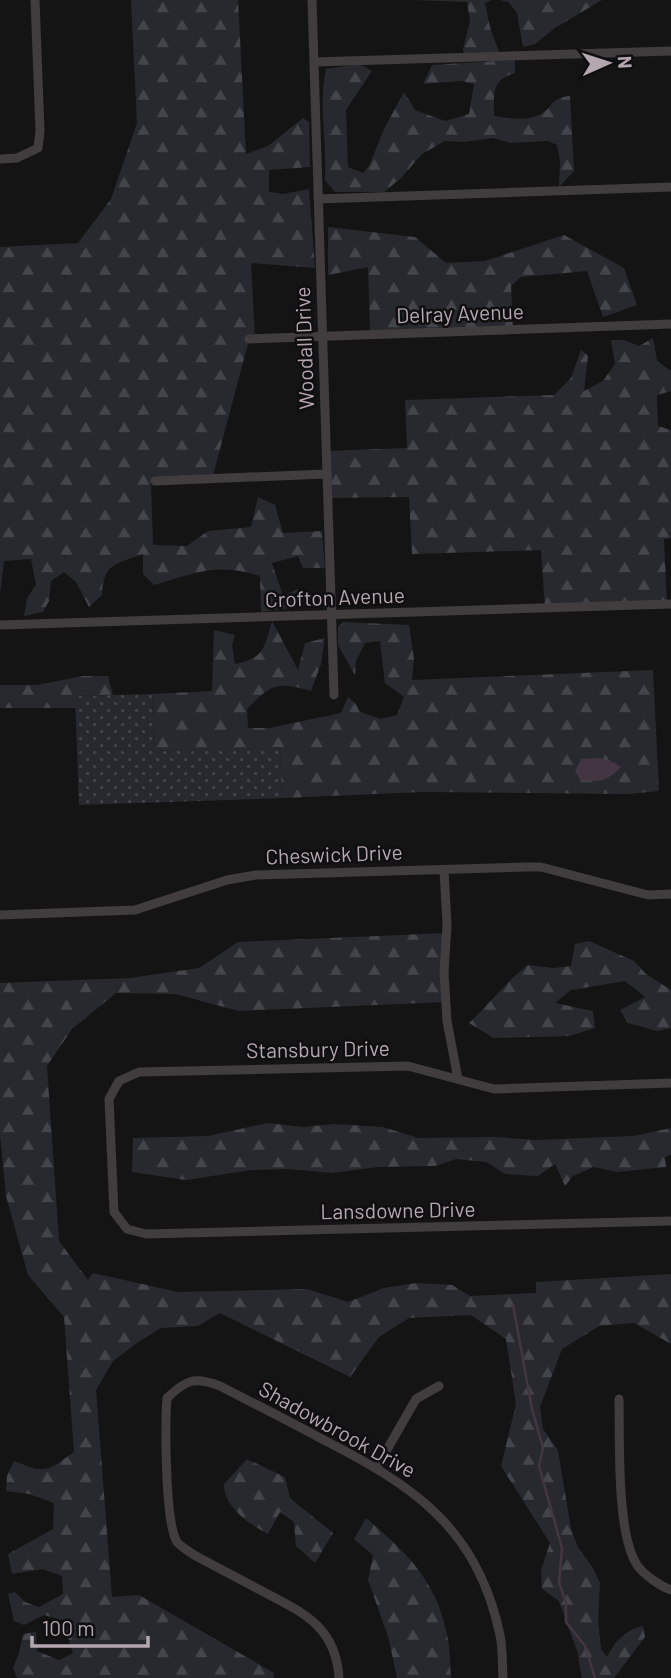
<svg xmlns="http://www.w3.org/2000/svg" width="671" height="1678" viewBox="0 0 671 1678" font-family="Barlow,sans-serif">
<defs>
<pattern id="green-dots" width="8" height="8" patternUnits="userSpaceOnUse" patternTransform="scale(1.75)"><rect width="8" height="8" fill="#27292f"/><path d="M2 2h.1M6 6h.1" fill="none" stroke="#44454b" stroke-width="1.8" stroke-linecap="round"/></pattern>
<pattern id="forest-firs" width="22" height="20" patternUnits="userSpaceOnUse" patternTransform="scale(1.75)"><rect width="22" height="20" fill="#27292f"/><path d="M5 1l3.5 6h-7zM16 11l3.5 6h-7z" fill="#44454b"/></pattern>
</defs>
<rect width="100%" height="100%" fill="#151414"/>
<!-- green -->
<path fill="url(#green-dots)" d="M152 694 154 751 280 746 282 798 79 805 75 696Z"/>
<!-- forest -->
<path fill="url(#forest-firs)" d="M131 0H238L246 154 268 146 303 118 309 122 310 167 269 170V192L283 194 309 189 315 268 251 263 255 339 249 340 212 479 151 482 153 545 187 546 208 531 251 527 258 497 275 505 283 533 322 531 325 568H303L298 556 272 563 283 596 298 589 290 608 261 612 260 576C216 562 196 573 154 585L143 574V554C116 564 103 563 102 595L89 607 76 582 64 572 51 581 49 601 43 612 24 616 27 598 36 585 31 559 4 561 0 594V247L78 243 111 199 137 123Z
M413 0H492L485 3 490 27 499 52 464 56 463 49 470 21 467 2Z
M500 0H602L555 28 535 44 523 47 517 13 509 2Z
M515 60V73C491 80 494 94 494 116 508 118 527 122 541 114 555 106 548 99 570 96L574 171 559 187 560 161 557 145 548 141 511 143 493 138 464 142 445 141 422 154 401 178 384 192H335L325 180C327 142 318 106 326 69L359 64 372 71 346 110 348 167 363 173 370 164 384 129 404 92 415 110 445 121 469 114 474 84 461 81 423 84 432 65Z
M328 227 415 237 446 263 485 261 564 235 624 268 637 305 603 317 587 271 521 277 511 286 513 329 370 334 368 267 328 275Z
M653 338 657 361 671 371V391L657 395 658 426 671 430V538L664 539 667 604 545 608 541 550 412 554 409 497 327 498 325 451 407 448 405 400 554 395 571 378 581 350 588 356 584 391 603 381 615 364 611 340H624L639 346Z
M272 621 298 670 305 643 325 638 321 664 311 691C276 682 273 683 247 709L248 728H269L341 713 348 697 355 703 360 712 381 719 397 715 404 697 385 683 380 641 365 643 356 661 355 675 338 645V627L343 622 409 625 414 659 412 680 653 670 659 791 628 794 423 792 282 798 280 747 154 751 152 694 212 691 214 630 235 635 232 645 235 664C265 658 264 648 272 621Z
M83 676H108L113 695 76 696V708H0V685H37Z
M447 933 446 1002 239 1011 175 994 116 993 72 1029 47 1066 59 1241 88 1280 93 1273 178 1292 307 1289 348 1302 384 1288 416 1283 452 1285 470 1296 536 1293V1282L671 1274V1344L634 1323 599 1326 562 1349 540 1407 543 1429 558 1450 571 1529 578 1547 593 1568 600 1583 598 1620 601 1649 607 1657C616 1640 624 1631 643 1626L645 1637 614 1678H582L577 1651 559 1601 542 1589 541 1570 550 1543 501 1466 516 1404 506 1339 471 1315 409 1318 379 1337 350 1377 220 1313 198 1326 161 1328 137 1343 113 1361 96 1390 112 1597 139 1595 274 1673V1678H17L13 1668 19 1653 23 1634 36 1632 37 1651 59 1660 73 1653 62 1620 44 1615 24 1625 14 1621 8 1594 15 1592 25 1602 39 1607 63 1594 62 1576 43 1569 12 1574 8 1554 53 1529 54 1503 29 1494 6 1491 7 1476 14 1461C46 1474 46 1472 74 1452L64 1317 28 1275 6 1196 0 1135V983L130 978 199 968 238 942Z
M589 941 634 961 646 974 671 990V1028L657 1031 628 1023 620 1010 645 997 625 981 571 990 555 1003 593 1011 595 1028 569 1036 494 1038 469 1023C489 1005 507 980 528 965L553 968 571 966 575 944Z
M268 1123 303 1127 334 1124 383 1127 418 1138 495 1137 536 1140 633 1136 671 1128V1155L665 1157 666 1167 617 1172 594 1167 573 1176 565 1186 555 1164 538 1176 505 1174 486 1162 456 1159 435 1166 378 1167 332 1173 289 1169 251 1170 186 1180 132 1172 133 1138 208 1136Z
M247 1459 285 1477 290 1498 333 1533 315 1563 296 1546 294 1522 280 1512 268 1534C249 1524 224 1507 224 1484Z
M366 1518C404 1550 435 1579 446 1630 450 1645 450 1662 451 1678H397L388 1636 368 1580 373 1555 354 1539Z"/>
<!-- water -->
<path fill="#433541" d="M600 758 615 763 621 767C608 781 599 783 580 780L575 771 581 759Z"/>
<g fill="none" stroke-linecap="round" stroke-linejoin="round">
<!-- stream -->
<path stroke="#433541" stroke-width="2.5" d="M513 1305 532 1409 543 1448 539 1466 562 1548 559 1583 566 1602V1622L585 1646 595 1678"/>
<!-- minor -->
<path stroke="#413d3f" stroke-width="9" d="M312 0 334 695
M314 62 671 51
M0 159 17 158 38 148 40 131 35 0
M318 199 671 187
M249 339 671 324
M155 481 326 474
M0 625 671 604
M444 870 447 925 444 972 447 1021 458 1079
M0 915 135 910 227 880 256 875 526 867H541L648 895 671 894
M671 1083 494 1089 408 1066 139 1072 119 1081 109 1099 114 1212 127 1229 146 1234 671 1221
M619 1399C620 1440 616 1532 637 1565 644 1575 660 1586 671 1590
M377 1467 416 1399 439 1386
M339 1678C336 1626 302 1612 262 1591 239 1579 217 1567 194 1555 189 1551 181 1547 177 1542 165 1523 165 1424 167 1398 186 1380 194 1376 220 1386 253 1403 287 1420 320 1438 412 1485 477 1526 500 1635 503 1649 502 1664 503 1678"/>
</g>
<g text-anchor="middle" stroke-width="5" stroke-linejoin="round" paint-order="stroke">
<!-- street labels -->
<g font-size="21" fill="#b4a7b0" stroke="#100f0f">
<text transform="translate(460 314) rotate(-2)" y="7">Delray Avenue</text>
<text transform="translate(305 348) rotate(-92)" y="7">Woodall Drive</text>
<text transform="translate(335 598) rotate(-2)" y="7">Crofton Avenue</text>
<text transform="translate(334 855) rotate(-2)" y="7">Cheswick Drive</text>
<text transform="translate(318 1050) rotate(-1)" y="7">Stansbury Drive</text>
<text transform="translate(398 1211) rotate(-1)" y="7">Lansdowne Drive</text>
<text transform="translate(337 1430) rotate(29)" y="7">Shadowbrook Drive</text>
</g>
</g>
<!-- north arrow -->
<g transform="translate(608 63) rotate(87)" stroke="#100f0f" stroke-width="5" paint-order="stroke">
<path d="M0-5L12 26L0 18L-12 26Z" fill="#b4a7b0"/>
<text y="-10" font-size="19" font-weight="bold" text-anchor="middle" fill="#b4a7b0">N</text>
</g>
<!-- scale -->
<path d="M32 1636v10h116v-10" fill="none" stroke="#b4a7b0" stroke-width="3.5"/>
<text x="42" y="1636" font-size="21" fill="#b4a7b0" stroke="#100f0f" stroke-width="5" paint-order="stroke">100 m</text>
</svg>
